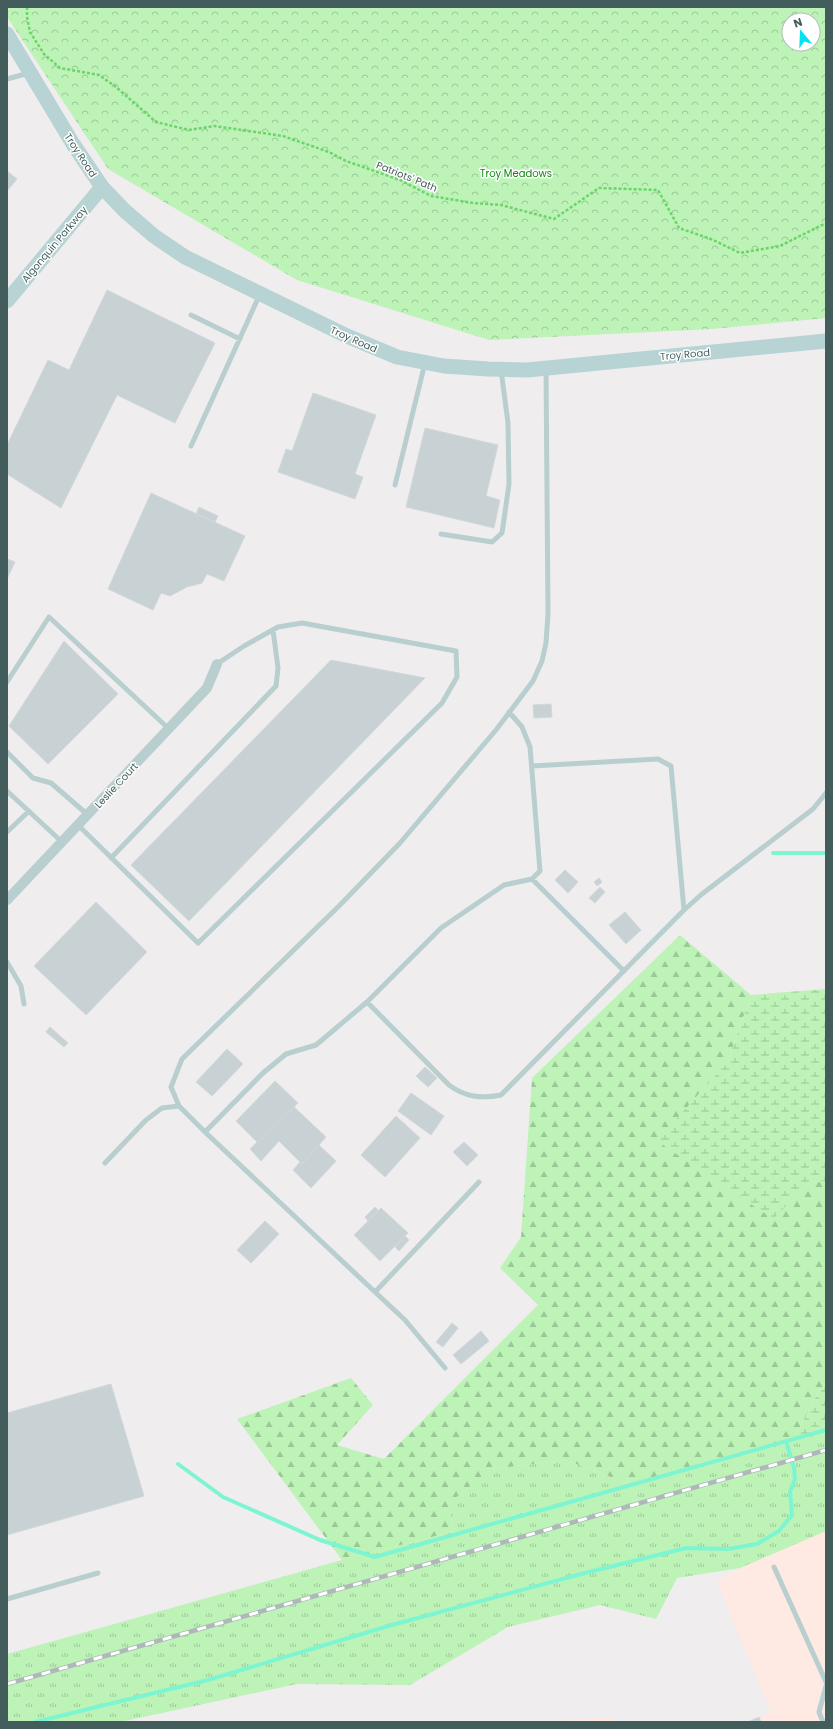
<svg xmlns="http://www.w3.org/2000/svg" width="833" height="1729" viewBox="0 0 833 1729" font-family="Poppins,sans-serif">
<defs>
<pattern id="grass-tufts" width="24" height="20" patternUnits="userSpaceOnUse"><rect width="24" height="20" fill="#bdf3b6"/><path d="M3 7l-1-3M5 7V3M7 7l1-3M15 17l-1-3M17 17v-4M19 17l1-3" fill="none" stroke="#9bc897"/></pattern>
<pattern id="forest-firs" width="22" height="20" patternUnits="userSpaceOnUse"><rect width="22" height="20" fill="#bdf3b6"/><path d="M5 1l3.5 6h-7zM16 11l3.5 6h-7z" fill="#9bc897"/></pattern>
<pattern id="wetland-marsh" width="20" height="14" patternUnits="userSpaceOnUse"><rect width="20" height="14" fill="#bdf3b6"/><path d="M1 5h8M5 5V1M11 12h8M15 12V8" fill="none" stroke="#9bc897"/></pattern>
<pattern id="park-crowns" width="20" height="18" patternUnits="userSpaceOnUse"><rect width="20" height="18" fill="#bdf3b6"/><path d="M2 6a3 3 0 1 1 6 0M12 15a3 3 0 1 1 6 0" fill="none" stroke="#9bc897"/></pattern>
</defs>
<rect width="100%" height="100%" fill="#f0edef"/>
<!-- commercial -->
<path fill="#fee9e3" d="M826 1531V1722H748L771 1712 717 1581 740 1568Z
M613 1717 615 1722H543Z"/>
<!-- grass -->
<path fill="url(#grass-tufts)" d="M826 1432V1531L740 1568 677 1578 656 1619 600 1605 508 1627 410 1685 297 1684 120 1722H7V1654L342 1560 455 1531 448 1504 492 1469 566 1460 629 1484Z"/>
<!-- forest -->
<path fill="url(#forest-firs)" d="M680 935 751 995 728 1061 658 1141 773 1218 810 1182 826 1181V1388L820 1389 793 1440 629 1484 566 1460 492 1469 448 1504 455 1531 342 1560 237 1419 351 1378 373 1405 337 1445 384 1459 538 1305 500 1268 521 1237 532 1078Z"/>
<!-- wetland -->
<path fill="url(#wetland-marsh)" d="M826 989V1181L810 1182 773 1219 657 1141 728 1061 751 995Z
M826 1388V1432L793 1440 820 1389Z"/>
<!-- park -->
<path fill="url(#park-crowns)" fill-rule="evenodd" d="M7 7H826V318L712 329 489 340 297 280 108 169 7 17ZM789 20H813V44H789Z"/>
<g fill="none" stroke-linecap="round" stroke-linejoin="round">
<!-- stream -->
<path stroke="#7ef5d2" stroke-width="4" d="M773 853H826
M178 1464 223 1497 320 1540 375 1557 826 1430
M35 1722 208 1680 392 1625 585 1573 686 1548 728 1549 757 1544 779 1531 792 1515 790 1492 795 1479 794 1468 786 1441"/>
</g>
<!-- building -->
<path fill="#c8d1d3" stroke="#d0d8da" d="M7 171 17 179 7 191Z
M107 290 215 343 175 423 117 395 61 508 7 474V445L48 360 69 370Z
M313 393 376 415 355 474 363 477 355 499 278 472 286 449 292 451Z
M425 428 498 445 486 496 500 500 494 528 406 507Z
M151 493 245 536 224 581 207 574 202 583 187 587 170 596 161 593 153 610 108 589Z
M199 507 218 516 215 522 196 514Z
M7 559 15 562 7 579Z
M64 641 118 694 48 764 9 726Z
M331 660 425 678 189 921 131 865Z
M551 704 552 717 534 718 533 705Z
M565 870 578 882 568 893 555 880Z
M599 878 602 882 597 886 594 882Z
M600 887 605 892 595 903 589 898Z
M96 902 147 952 86 1015 34 966Z
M625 912 641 930 626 944 609 925Z
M50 1027 68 1043 64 1047 46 1032Z
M227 1049 243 1064 212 1096 196 1082Z
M425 1067 437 1078 428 1087 416 1076Z
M275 1081 298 1103 258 1143 236 1121Z
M411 1093 444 1116 431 1135 398 1111Z
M294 1107 326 1137 302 1164 279 1141 261 1161 250 1149 257 1142 258 1143Z
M396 1116 420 1138 385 1177 361 1155Z
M464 1142 478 1155 467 1166 453 1152Z
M319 1145 336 1161 311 1188 293 1170 300 1162 302 1164Z
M375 1207 378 1210 368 1221 365 1217Z
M381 1208 408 1233 380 1261 354 1235Z
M265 1221 279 1234 251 1263 237 1250Z
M405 1236 409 1240 399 1251 395 1247Z
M452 1323 458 1328 443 1347 436 1342Z
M481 1331 489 1341 461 1364 453 1355Z
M111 1384 144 1496 7 1535V1413Z
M759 1717 761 1722H748Z"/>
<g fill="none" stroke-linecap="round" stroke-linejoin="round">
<!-- path -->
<path stroke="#6ad56b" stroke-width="2.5" stroke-dasharray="3 2" stroke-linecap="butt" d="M27 7V17L30 32 44 54 60 68 99 75 116 87 156 122 189 130 214 126 283 136 329 152 346 161 400 180 431 196 473 203 501 205 554 219 599 188 658 190 679 228 711 239 740 253 780 246 822 225H826"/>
<!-- lane -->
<path stroke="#b9cece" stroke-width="5" d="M7 79 29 73
M191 315 240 339
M191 446 260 294
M395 485 425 363
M441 534 492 542 502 533 509 484 508 423 501 370
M7 682 49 617 169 729
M509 712 522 727 530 747 540 871 532 879 504 885 441 928 367 1002 316 1045 286 1054 263 1073 205 1132 179 1106 171 1087 182 1059 339 906 400 843 496 730 533 681 542 661 546 643 548 614 546 369
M7 752 33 778 51 783 88 815
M532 766 658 759 671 766 684 910
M7 791 62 842
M78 825 198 943 442 703 457 677 456 651 302 623 278 627 244 646 217 664
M7 832 29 811
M111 858 276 686 278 668 273 630
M532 879 624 971
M7 962 21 986 24 1004
M367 1002 449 1085C465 1097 481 1099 501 1095L684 910 702 894 813 809 826 793
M205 1132 375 1292 479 1182
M105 1163 146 1120 162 1108 179 1106
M375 1292 405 1320 445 1368
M774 1567 826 1682
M7 1599 98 1573
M823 1722 819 1712 826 1686"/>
<!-- street -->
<path stroke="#b9cece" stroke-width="10" d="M7 900 207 688 217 664"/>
<!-- secondary -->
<path stroke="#b8d3d4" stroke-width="15" d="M7 34 73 144 102 187 125 211 154 236 185 257 347 336 397 357 444 366 488 369 527 370 826 341
M7 301 102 187"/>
<defs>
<path id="rail" d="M7 1684 826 1450"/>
</defs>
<!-- rail casing -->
<use href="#rail" stroke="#aeb7b9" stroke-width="4.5"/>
<!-- rail -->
<use href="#rail" stroke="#fff" stroke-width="3" stroke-dasharray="9" stroke-linecap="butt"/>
</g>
<g text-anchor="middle" stroke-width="3" stroke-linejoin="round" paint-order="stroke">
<!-- street labels -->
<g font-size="10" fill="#435d5c" stroke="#fff">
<text transform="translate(81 155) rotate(57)" y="4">Troy Road</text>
<text transform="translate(407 176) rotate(22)" y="4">Patriots' Path</text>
<text transform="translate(54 244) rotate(-50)" y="4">Algonquin Parkway</text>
<text transform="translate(354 339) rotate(24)" y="4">Troy Road</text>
<text transform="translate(685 354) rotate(-5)" y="4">Troy Road</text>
<text transform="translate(116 785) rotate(-47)" y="4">Leslie Court</text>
</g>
<!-- park labels -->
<g font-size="10" fill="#0d850d" stroke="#fff">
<text x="516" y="177">Troy Meadows</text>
</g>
</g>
<!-- border -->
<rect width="833" height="1729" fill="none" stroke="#435d5c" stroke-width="16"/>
<!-- north arrow -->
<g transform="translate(801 32) rotate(341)"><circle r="19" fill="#ffffff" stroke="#b4bebe"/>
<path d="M0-3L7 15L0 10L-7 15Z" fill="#06e2f1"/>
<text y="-6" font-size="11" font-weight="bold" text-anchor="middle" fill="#435d5c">N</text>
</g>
</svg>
